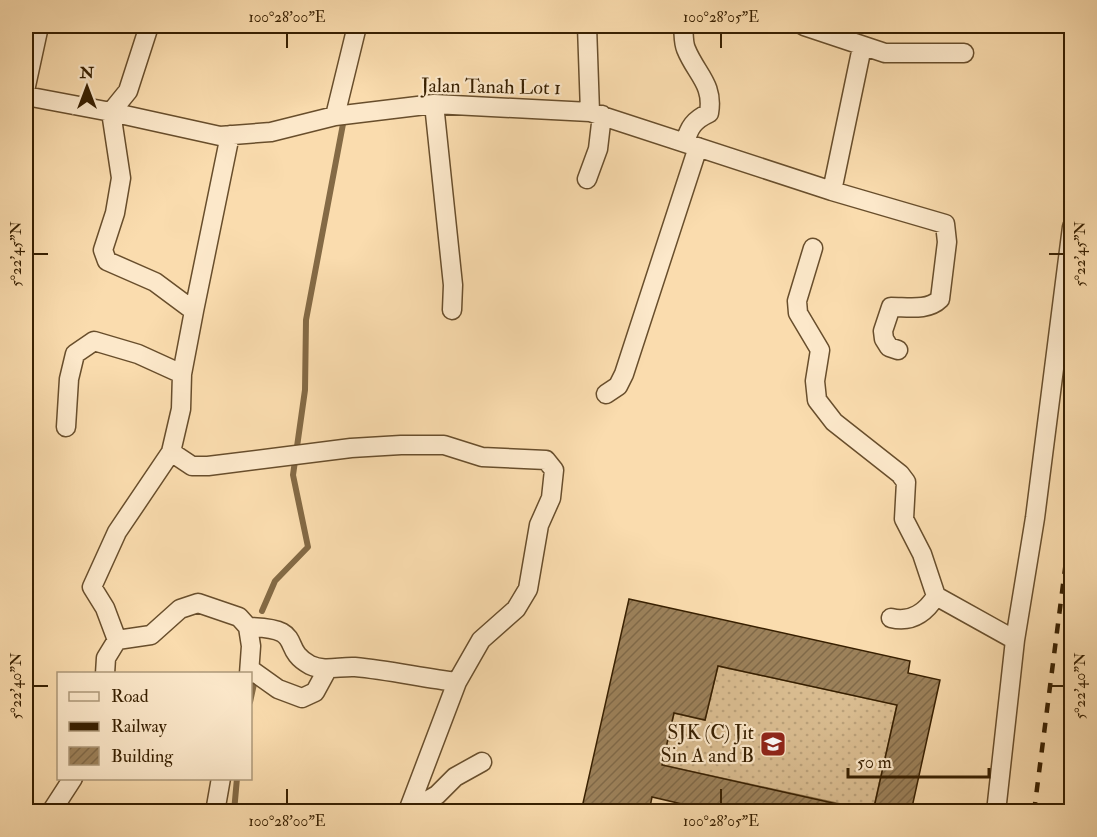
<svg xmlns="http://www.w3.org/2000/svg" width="1097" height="837" viewBox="0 0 1097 837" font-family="'IM FELL Double Pica',serif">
<defs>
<pattern id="grass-dots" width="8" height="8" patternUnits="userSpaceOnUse" patternTransform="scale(1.5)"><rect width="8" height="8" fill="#d9bc90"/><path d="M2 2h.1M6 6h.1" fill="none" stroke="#bba17a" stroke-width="1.8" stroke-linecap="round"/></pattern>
<pattern id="building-hatch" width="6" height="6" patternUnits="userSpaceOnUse" patternTransform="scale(1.5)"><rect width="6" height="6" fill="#9c815a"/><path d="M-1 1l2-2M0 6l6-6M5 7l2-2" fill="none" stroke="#806948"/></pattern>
</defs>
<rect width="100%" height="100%" fill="#fadcae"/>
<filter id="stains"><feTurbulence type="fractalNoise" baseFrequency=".00333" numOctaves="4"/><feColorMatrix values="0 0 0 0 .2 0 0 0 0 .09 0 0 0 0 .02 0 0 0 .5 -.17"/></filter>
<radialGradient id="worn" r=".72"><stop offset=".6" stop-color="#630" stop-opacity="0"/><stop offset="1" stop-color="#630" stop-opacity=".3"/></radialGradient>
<!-- grass -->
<path fill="url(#grass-dots)" stroke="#886e48" stroke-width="1.5" d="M718 666 897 705 873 811 662 765 674 713 705 720Z"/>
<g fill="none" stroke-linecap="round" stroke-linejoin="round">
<!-- stream -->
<path stroke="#846a45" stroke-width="6" d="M262 611 275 581 308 547 293 475 305 390 306 320 343 124
M250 702 254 684
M234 812 237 778"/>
</g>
<!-- building -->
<path fill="url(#building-hatch)" stroke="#371f00" stroke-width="1.5" d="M629 599 910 661 908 673 940 680 911 812H873L897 705 718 666 705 720 674 713 662 765 873 812H716L652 797 649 812H581Z"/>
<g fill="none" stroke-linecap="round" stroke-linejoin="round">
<defs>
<path id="street" d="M587 26 590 112
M683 26C684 33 683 42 686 49 696 74 714 84 709 113 694 120 689 127 685 143
M804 26 885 53H964
M26 86 39 26
M26 96 111 112 220 136 271 132 335 116 434 104 590 112 832 191 945 224 947 242 940 299C928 311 908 307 891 307L883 331 884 339 889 347 898 350
M434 104 453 285 452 310
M335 116 357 26
M587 179 598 149 602 115
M832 191 862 47
M813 248 797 301 798 313 820 350 815 381 817 400 834 422 900 474 906 482 904 519 922 554 936 596 1015 640
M194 311 230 135
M606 394 618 386 624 374 698 147
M66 427 69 379 75 354 94 341 138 354 182 374
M891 618C912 623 926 612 936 596
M248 627 251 646 249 674
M117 640 105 608 92 587 117 532 171 452 181 409 182 374 194 311 155 282 107 261 103 250 115 213 121 178 111 112 128 91 149 26
M250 669 278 689 302 698 315 692 327 670
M105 674 106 658 117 640 151 635 180 609 198 603 239 617 248 627C308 628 278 648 310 665 325 672 340 666 355 667 389 670 423 678 457 682L481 640 516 609 528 589 539 525 551 498 554 470 546 460 482 457 444 445H401L351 448 208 466H192L171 452
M408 811 457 682
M51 812 73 778
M215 812 221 778
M407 812 437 795 455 777 482 762
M996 812 1015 640 1035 518 1072 227"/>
</defs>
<!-- street casing -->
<use href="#street" stroke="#684e2c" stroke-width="21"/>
<!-- street -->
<use href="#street" stroke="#fce8ca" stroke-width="18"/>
<!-- rail -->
<path stroke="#371f00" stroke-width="4.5" stroke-dasharray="10 10" stroke-linecap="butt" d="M1034 812 1072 514"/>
</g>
<!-- ticks -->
<path fill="none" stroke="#371f00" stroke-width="2" d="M287 33V48M721 33V48M33 254H48M1049 254H1064M33 686H48M1049 686H1064M287 789V804M721 789V804"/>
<!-- icons -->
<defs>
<symbol id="school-square" viewBox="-11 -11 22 22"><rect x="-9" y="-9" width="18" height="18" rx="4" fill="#8f2418" stroke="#fce8ca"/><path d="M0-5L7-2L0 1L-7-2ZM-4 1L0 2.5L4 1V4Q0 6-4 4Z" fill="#fff"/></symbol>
</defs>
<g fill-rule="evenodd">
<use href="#school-square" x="758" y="729" width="30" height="30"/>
</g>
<g text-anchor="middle" stroke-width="4.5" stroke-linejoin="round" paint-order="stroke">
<!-- street labels -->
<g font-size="20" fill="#371f00" stroke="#fce8ca">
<text transform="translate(491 86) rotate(1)" y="7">Jalan Tanah Lot 1</text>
</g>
<!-- poi labels -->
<g font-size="20" fill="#371f00" stroke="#fce8ca" text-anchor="end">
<text x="754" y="739">SJK (C) Jit<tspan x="754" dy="23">Sin A and B</tspan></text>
</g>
</g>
<!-- margin -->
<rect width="1097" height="837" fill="none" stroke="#fadcae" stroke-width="66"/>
<!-- legend -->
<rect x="57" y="672" width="195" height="108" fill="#fce8ca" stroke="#ad9879" stroke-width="1.5"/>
<rect x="69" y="692" width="30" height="9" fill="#fce8ca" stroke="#ad9879" stroke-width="1.5"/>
<text x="111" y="702" font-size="18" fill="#371f00">Road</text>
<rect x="69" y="722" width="30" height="9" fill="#371f00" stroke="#ad9879" stroke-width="1.5"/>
<text x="111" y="732" font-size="18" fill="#371f00">Railway</text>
<rect x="69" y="747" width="30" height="18" fill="url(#building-hatch)" stroke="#ad9879" stroke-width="1.5"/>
<text x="111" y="762" font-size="18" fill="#371f00">Building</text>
<!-- north arrow -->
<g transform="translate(87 87)" stroke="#fce8ca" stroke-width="4.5" paint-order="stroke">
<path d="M0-4.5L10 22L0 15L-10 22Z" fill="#371f00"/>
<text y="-9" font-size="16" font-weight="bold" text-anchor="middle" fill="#371f00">N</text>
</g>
<!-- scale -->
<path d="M848 768v9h141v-9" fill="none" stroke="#371f00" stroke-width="3"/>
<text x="857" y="768" font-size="18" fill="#371f00" stroke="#fce8ca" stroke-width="4.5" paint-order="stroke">50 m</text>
<rect x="33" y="33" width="1031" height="771" fill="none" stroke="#371f00" stroke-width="2"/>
<g font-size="15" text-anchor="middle" fill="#371f00">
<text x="287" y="22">100°28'00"E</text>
<text x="721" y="22">100°28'05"E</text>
<text transform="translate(16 254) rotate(-90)" y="5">5°22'45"N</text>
<text transform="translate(1080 254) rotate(-90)" y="5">5°22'45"N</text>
<text transform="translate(16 686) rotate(-90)" y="5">5°22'40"N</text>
<text transform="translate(1080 686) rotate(-90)" y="5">5°22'40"N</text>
<text x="287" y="826">100°28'00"E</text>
<text x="721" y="826">100°28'05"E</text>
</g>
<rect width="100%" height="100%" filter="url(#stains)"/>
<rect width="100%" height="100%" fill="url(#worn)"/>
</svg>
